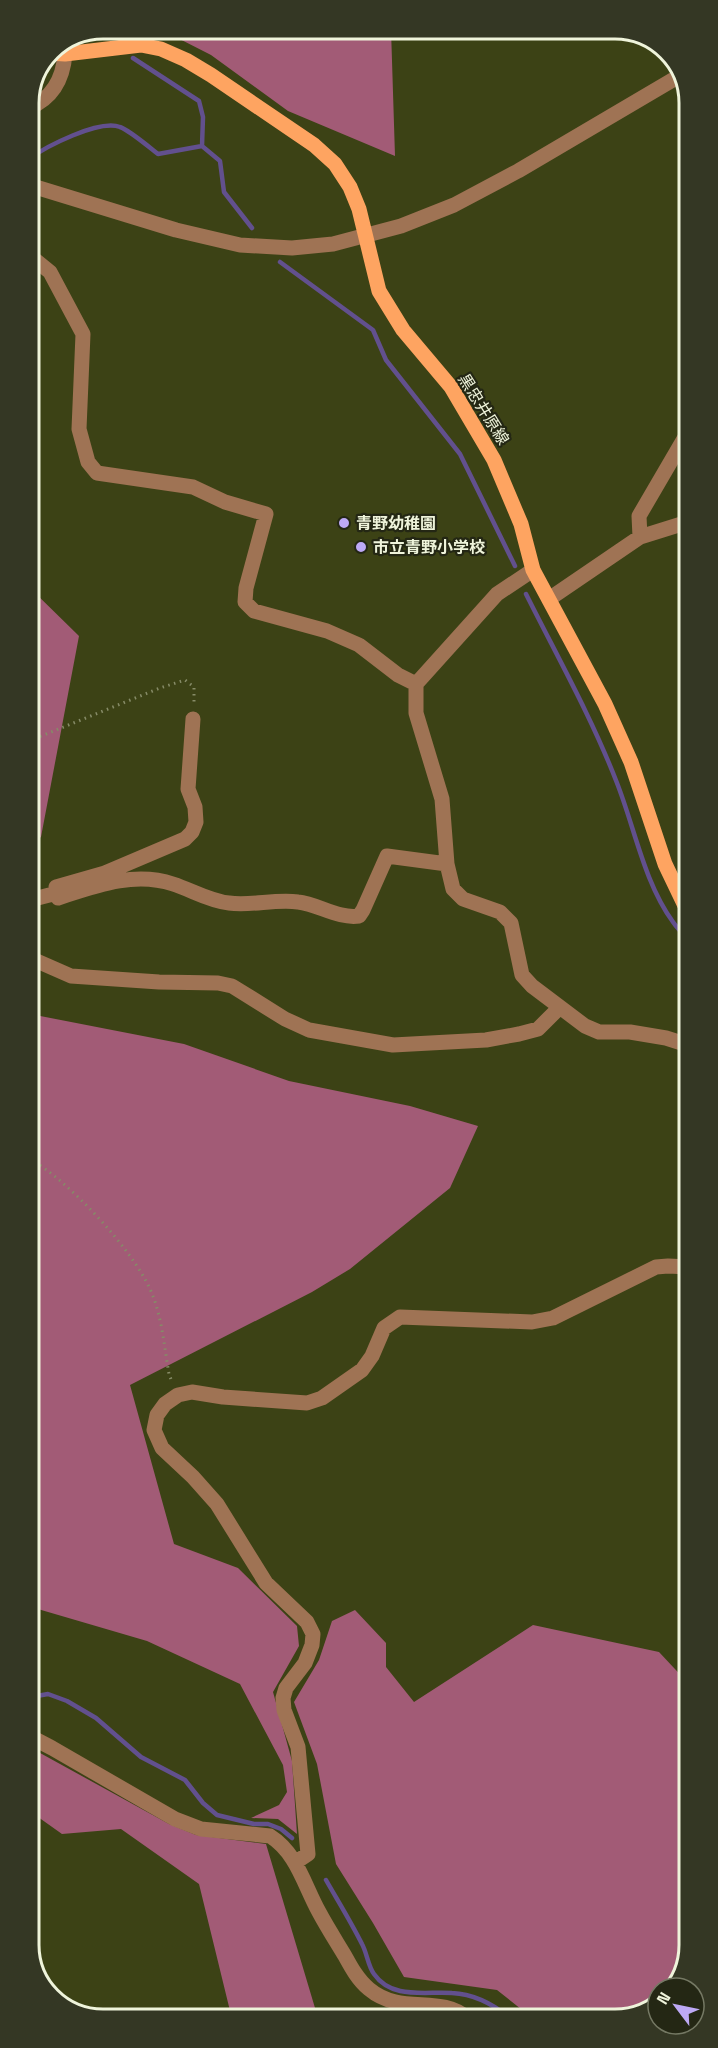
<svg xmlns="http://www.w3.org/2000/svg" width="718" height="2048" viewBox="0 0 718 2048" font-family="'Space Grotesk','Noto Sans JP',sans-serif">
<rect width="100%" height="100%" fill="#3c4215"/>
<!-- forest -->
<path fill="#a25b76" d="M160 29H391L395 156 288 111 211 55Z
M29 587 79 636 41 837 30 845Z
M30 1014 184 1044 289 1081 410 1106 478 1126 450 1188 350 1269 312 1292 130 1385 174 1544 238 1568 297 1626 299 1646 273 1692 292 1761 297 1834 278 1819 251 1818 279 1805 287 1792 283 1765 240 1684 147 1641 31 1607Z
M355 1610 386 1643V1667L414 1702 533 1625 659 1652 689 1684V1945L675 1988H658V2001L634 2017H531L497 1990 404 1977 373 1923 336 1864 317 1764 294 1702 319 1660 332 1621Z
M31 1748 169 1824 196 1835 266 1844 318 2018 232 2019 199 1884 121 1829 62 1834 31 1812Z"/>
<g fill="none" stroke-linecap="round" stroke-linejoin="round">
<!-- stream -->
<path stroke="#62508e" stroke-width="4.5" d="M133 58 199 101 203 117 202 146 220 161 224 192 252 228
M29 159C45 147 99 119 120 127 129 130 149 147 158 154L202 146
M280 262 373 330 386 360 460 454 515 566
M526 594C557 656 592 718 617 783 635 829 644 882 673 922 677 928 683 934 688 939
M31 1697 48 1694 67 1701 96 1718 141 1757 185 1780 203 1803 217 1815 254 1824H268L281 1829 292 1838
M326 1880C338 1901 351 1922 362 1944 367 1953 368 1966 374 1974 392 2000 426 1991 452 1993 474 1994 493 2004 510 2018"/>
<!-- path -->
<path stroke="#868b67" stroke-width="3" stroke-dasharray="1.5 4.5" stroke-linecap="butt" d="M29 741 160 688 185 680 194 687V705
M30 1159C69 1181 132 1249 150 1289 162 1315 164 1346 169 1374L172 1382"/>
<!-- minor -->
<path stroke="#9f7354" stroke-width="15" d="M29 108C53 98 63 79 65 54
M29 185 176 230 240 245 292 248 333 244 401 226 454 205 518 171 681 75
M29 255 50 272 83 334 79 429 88 462 97 473 193 487 225 502 266 514 246 588 245 602 254 611 327 631 359 645 398 675 416 684
M640 537 639 516 688 432
M533 570 497 594 416 684V713L442 799 447 864 453 889 463 899 500 912 511 923 522 975 532 986 585 1026 599 1032H630L666 1038 688 1045
M549 599 640 537 688 522
M193 719 188 789 195 807 196 822 192 832 185 839 105 873 56 887 58 898C95 886 134 871 173 884 192 890 209 901 229 903 251 906 275 899 298 902 318 904 338 919 359 916L363 910 387 856 447 864
M30 900 57 893
M30 958 71 976 159 982 218 983 232 986 285 1019 309 1030 393 1045 486 1040 519 1034 538 1029 560 1007
M31 1737 52 1748 175 1819 201 1829 270 1836C297 1853 304 1885 319 1912 327 1927 336 1941 345 1956 351 1967 358 1980 369 1989 401 2016 440 1994 467 2018
M296 1862 308 1854 298 1747 284 1710 283 1698 286 1688 305 1663 312 1645 313 1634 307 1622 266 1583 217 1504 193 1477 162 1448 154 1430 157 1415 165 1404 178 1395 192 1392 223 1397 307 1403 322 1398 362 1370 372 1356 384 1328 400 1317 532 1322 553 1318 656 1267 668 1266 689 1267"/>
<!-- major -->
<path stroke="#fea461" stroke-width="15" d="M49 53 65 54 141 45 161 49 186 60 211 75 314 145 335 164 350 187 359 209 379 291 403 330 451 387 494 460 521 524 533 570 605 704 631 762 665 864 688 912"/>
</g>
<!-- markers -->
<g fill="#bda9f5" stroke="#242714" stroke-width="2">
<circle cx="344" cy="523" r="6"/>
<circle cx="361" cy="547" r="6"/>
</g>
<g text-anchor="middle" stroke-width="4.5" stroke-linejoin="round" paint-order="stroke">
<!-- street labels -->
<g font-size="16" fill="#eff4db" stroke="#242714">
<text transform="translate(484 409) rotate(58)" y="6">黒忠井原線</text>
</g>
<!-- poi labels -->
<g font-size="16" font-weight="bold" fill="#eff4db" stroke="#242714" text-anchor="start">
<text x="356" y="529">青野幼稚園</text>
<text x="373" y="553">市立青野小学校</text>
</g>
</g>
<!-- crop -->
<path d="M0 0H718V2048H0ZM103 39H615A64 64 0 0 1 679 103V1945A64 64 0 0 1 615 2009H103A64 64 0 0 1 39 1945V103A64 64 0 0 1 103 39Z" fill="#343724" fill-rule="evenodd"/>
<path fill="none" stroke="#eff4db" stroke-width="3" d="M103 39H615A64 64 0 0 1 679 103V1945A64 64 0 0 1 615 2009H103A64 64 0 0 1 39 1945V103A64 64 0 0 1 103 39Z"/>
<!-- north arrow -->
<g transform="translate(676 2006) rotate(302)"><circle r="28" fill="#242714" stroke="#757964" stroke-width="1.5"/>
<path d="M0-4.5L10 22L0 15L-10 22Z" fill="#bda9f5"/>
<text y="-9" font-size="16" font-weight="bold" text-anchor="middle" fill="#eff4db">N</text>
</g>
</svg>
